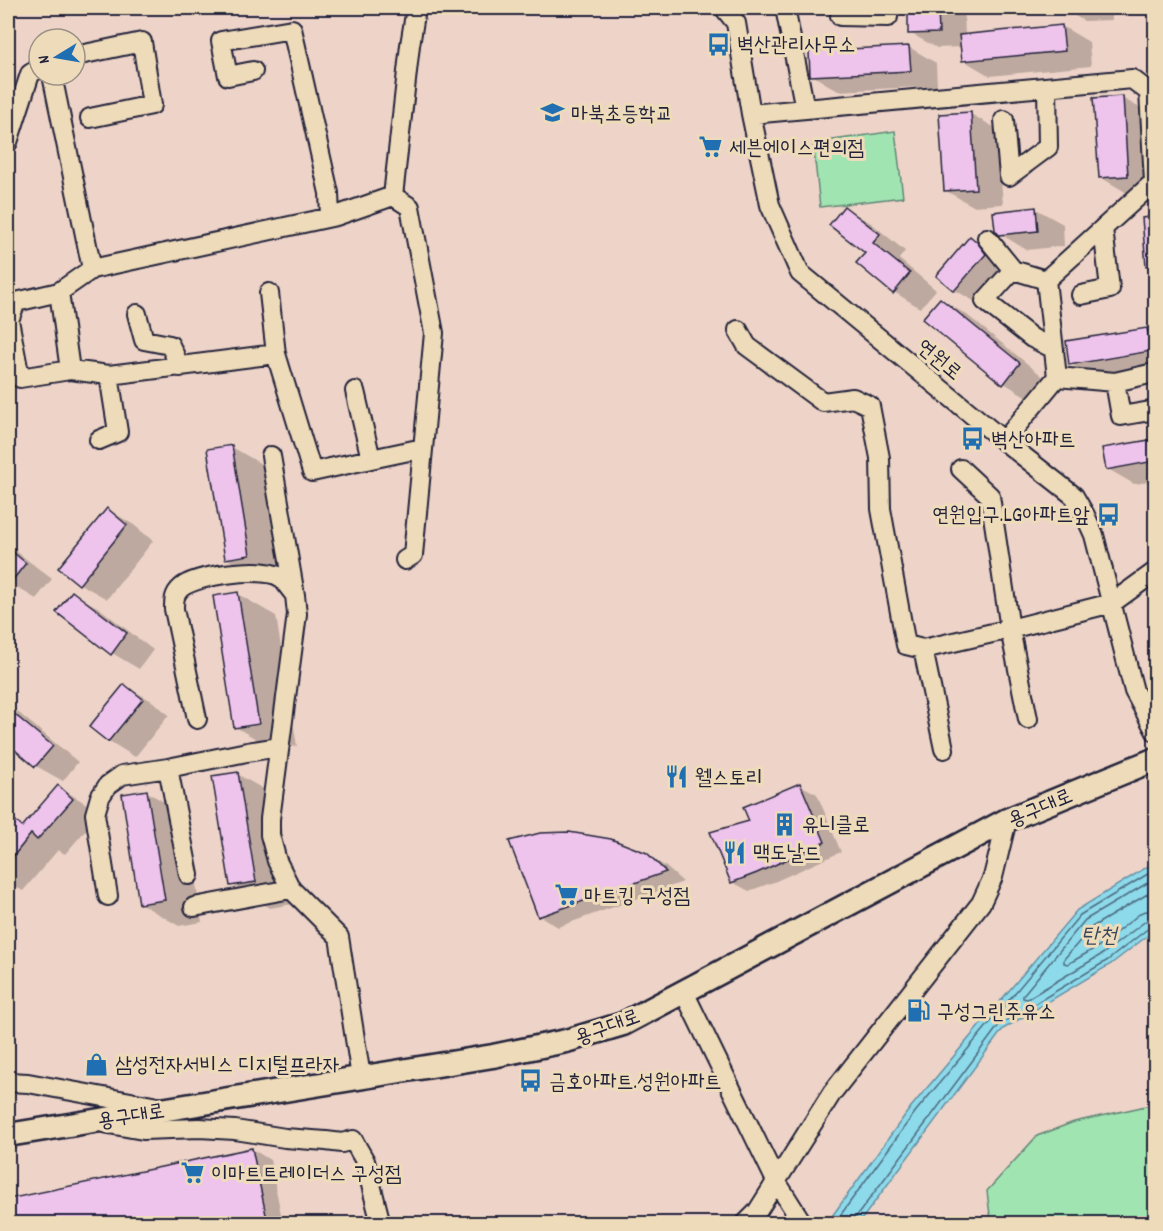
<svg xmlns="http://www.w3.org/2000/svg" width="1163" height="1231" viewBox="0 0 1163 1231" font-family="Dekko,'Poor Story',sans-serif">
<rect width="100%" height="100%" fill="#eed4c8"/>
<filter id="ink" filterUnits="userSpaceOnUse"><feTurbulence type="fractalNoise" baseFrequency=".0167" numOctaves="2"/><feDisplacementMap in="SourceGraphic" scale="12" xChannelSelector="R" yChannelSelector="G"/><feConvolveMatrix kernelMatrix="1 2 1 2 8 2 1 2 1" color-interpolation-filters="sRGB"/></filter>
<g filter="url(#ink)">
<!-- green -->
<path fill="#a0e5b1" stroke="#618476" stroke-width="1.5" d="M895 131 903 197 820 207 813 143Z
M1155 1104V1223H991L987 1191 1037 1136 1074 1122Z"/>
<!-- water -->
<path fill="#8ddaeb" stroke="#6290a5" stroke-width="1.5" d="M1155 862V930L1111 964 1003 1029 859 1223H827L911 1107 1077 910Z"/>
<!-- shadow -->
<path fill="#0003" d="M909 8H964L965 36 1062 26 1089 42 1091 66 990 76 963 60 962 47 937 48 910 33Z
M1061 8H1111L1112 20 1084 21Z
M909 47 936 63 937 86 838 91 812 75Z
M1122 98 1149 113 1155 191 1127 193 1100 177Z
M971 114 997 129 1003 204 973 206 946 191Z
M844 208 871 223 905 251 899 259 936 290 920 308 894 292Z
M1036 209 1063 224 1064 246 1027 250 1000 234Z
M1156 218V308L1152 306 1143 219Z
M970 238 997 254 1012 270 982 306 955 290 939 276Z
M940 299 967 315 1046 379 1030 399 1004 383Z
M1147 329 1156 334V370L1098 379 1071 364Z
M1156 440V481L1134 484 1108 469 1104 450Z
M232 447 270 469 288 577 265 581 227 559Z
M107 509 134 525 153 541 107 599 80 584 60 568Z
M8 545 52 579 36 599 8 582Z
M72 593 99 608 153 650 139 669 112 653Z
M238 594 276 616 297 746 274 749 235 727Z
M125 686 152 701 169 715 135 757 109 741 91 727Z
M8 704 78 762 63 781 36 766 8 742Z
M237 774 276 796 293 904 270 908 232 885Z
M800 785 817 794 841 852 774 882 749 891 732 882 751 822Z
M59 787 85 803 99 815 65 854 58 850 23 891 8 883V833L16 823 24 827Z
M147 792 185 814 202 922 179 926 141 904Z
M646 855 665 866 683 882 558 927 540 916Z
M252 1149 270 1160 283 1224H8V1200Z"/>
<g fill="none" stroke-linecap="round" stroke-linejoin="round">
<!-- shore -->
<path stroke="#4d6c81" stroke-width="1.5" d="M1156 878 1085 920 1023 995V998L1027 999 1104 953 1147 920 1156 918
M1156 889 1092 927 1064 959V963L1068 964 1099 946 1142 912 1156 909
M834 1224 916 1111 1080 915 1156 869
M854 1224 856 1217 999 1025 1108 960 1150 927 1156 926"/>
</g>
<!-- building -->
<path fill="#eec4ec" stroke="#22223b" stroke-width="1.5" d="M908 8H938L939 33 908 34Z
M1062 25 1065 51 962 61 959 35Z
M909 46 911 71 810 76 809 51Z
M1123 96 1128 176 1099 178 1093 98Z
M971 112 976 189 944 191 939 114Z
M844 206 880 234 873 243 910 273 893 294 856 263 865 253 829 225Z
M1036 207 1038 231 999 235 995 230 993 212Z
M1155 216V265L1146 266 1142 218Z
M970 236 977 242 986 254 954 291 936 276Z
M940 298 1020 363 1003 385 922 319Z
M1147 328 1151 351 1069 365 1066 341Z
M1155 439V461L1106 470 1102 448Z
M232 445 250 555 225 559 207 449Z
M107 508 127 525 79 585 58 568Z
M8 548 26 563 8 586Z
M72 591 127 633 111 655 56 612Z
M238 592 259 724 234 728 213 596Z
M124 684 143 699 108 742 89 727Z
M8 709 53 746 35 767 8 744Z
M238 772 256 882 230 886 212 776Z
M800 783 825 842 757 873 731 883 710 832 749 821 743 807Z
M58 785 73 799 37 840 31 834 8 863V831L16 821 22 827Z
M147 790 165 900 139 904 122 794Z
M569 832 611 839 647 853 666 872 538 917 509 841 540 833Z
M252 1148 268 1224H8V1199Z"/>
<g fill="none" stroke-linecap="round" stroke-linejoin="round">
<defs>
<path id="minor" d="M724 8 736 23 751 114 770 205 800 273 1004 441 1074 496 1085 515 1094 535 1134 691 1156 732
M785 8 805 109
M840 16 888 17V8
M75 56 142 42 152 105 90 118
M253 71 228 76 221 41 292 29 329 193 330 217
M52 75 92 269
M751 114 1132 79 1149 92 1154 182 1156 183
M1004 120 1009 176 1048 147 1047 87
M8 142 30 74 39 68
M393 196 410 207 434 333 413 555 405 560
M987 238 1013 270
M1046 280 1013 270 985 301 1032 338 1054 349
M59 292 16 302 9 320 20 378 70 370
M269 293 276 354
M1081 295 1110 289 1103 228
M137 314 144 340 170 345 180 367
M738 330 747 346 823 402 853 398 870 406 880 458 881 509 906 645 923 649 1010 629 1112 603 1156 571
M109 375 276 354 312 472 371 459
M1057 377 1046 280 1154 182
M1115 382 1121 416 1156 410
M355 391 371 459 423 448
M99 440 118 432 109 375 70 370 59 292 92 269 336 216 393 196 410 45 416 8
M1004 441 1057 377 1115 382 1154 373 1156 372
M271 456 295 595 297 614 270 819V835L277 861 291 889 339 937 361 1077
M961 469 990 496 1010 629 1028 719
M923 649 944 749
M197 719 174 609C174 601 174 594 181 588 195 575 263 566 280 577 285 581 290 590 295 595
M168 768 189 875
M108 896 95 814 100 797 108 785 122 775 168 768 247 752 279 747
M194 907 291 889
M684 992 776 1181 803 1224
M8 1082 28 1083 158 1107
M103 1123 143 1130 199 1128 235 1130 285 1138 326 1141 342 1143 353 1140 365 1161 381 1224
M745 1224 757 1212 832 1093 981 903 993 877 1007 820"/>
<path id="major" d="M8 1135 493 1056 566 1041 623 1024 1007 820 1156 759"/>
</defs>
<!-- minor casing -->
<use href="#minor" stroke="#22223b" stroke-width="22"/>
<!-- major casing -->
<use href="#major" stroke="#22223b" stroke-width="27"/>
<!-- minor -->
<use href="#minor" stroke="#eedbb9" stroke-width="18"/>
<!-- major -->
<use href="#major" stroke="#eedbb9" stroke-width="22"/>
</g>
</g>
<!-- icons -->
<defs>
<symbol id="bus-bare" viewBox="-9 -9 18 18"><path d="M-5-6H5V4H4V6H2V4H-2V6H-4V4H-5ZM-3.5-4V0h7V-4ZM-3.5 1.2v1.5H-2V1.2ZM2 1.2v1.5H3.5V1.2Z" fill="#1f6fb2" stroke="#eedbb9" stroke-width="2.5" paint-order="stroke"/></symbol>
<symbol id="school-bare" viewBox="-9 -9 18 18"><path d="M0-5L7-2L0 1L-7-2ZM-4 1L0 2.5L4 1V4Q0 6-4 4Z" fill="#1f6fb2" stroke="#eedbb9" stroke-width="2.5" paint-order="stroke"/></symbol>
<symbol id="supermarket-bare" viewBox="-9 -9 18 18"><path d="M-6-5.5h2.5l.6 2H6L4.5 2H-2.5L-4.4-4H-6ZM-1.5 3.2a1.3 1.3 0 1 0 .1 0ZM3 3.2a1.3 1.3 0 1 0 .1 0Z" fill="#1f6fb2" stroke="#eedbb9" stroke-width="2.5" paint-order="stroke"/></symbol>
<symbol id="restaurant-bare" viewBox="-9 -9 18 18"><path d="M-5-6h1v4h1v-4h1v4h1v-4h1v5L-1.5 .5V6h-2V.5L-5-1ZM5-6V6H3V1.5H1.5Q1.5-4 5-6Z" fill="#1f6fb2" stroke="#eedbb9" stroke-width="2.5" paint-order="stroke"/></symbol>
<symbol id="building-bare" viewBox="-9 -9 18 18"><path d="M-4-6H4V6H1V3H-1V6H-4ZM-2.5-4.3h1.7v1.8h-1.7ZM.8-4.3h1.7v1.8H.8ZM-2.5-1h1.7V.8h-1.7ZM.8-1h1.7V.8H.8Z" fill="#1f6fb2" stroke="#eedbb9" stroke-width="2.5" paint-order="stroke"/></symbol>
<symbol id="fuel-bare" viewBox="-9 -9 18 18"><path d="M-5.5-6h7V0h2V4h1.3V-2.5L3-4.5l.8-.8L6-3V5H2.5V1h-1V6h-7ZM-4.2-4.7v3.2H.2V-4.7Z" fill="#1f6fb2" stroke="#eedbb9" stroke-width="2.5" paint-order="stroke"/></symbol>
<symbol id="shop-bare" viewBox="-9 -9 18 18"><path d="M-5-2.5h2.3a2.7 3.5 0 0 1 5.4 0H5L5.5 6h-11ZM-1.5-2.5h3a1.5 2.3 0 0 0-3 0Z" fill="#1f6fb2" stroke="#eedbb9" stroke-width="2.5" paint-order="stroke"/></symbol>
</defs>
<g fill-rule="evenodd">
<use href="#bus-bare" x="702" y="28" width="33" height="33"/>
<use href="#school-bare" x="536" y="96" width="33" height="33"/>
<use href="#supermarket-bare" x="694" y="130" width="33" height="33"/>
<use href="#bus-bare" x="956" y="422" width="33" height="33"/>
<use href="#bus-bare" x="1092" y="498" width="33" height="33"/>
<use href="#restaurant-bare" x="660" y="760" width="33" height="33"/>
<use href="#building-bare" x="768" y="808" width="33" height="33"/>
<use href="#restaurant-bare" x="718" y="836" width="33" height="33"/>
<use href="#supermarket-bare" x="550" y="878" width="33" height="33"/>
<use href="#fuel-bare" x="902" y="994" width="33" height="33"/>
<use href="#shop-bare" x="80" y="1048" width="33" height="33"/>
<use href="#bus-bare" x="514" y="1064" width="33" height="33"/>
<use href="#supermarket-bare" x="176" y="1156" width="33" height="33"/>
</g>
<g text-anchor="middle" stroke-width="6" stroke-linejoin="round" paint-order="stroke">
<!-- poi labels -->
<g font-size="21" fill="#22223b" stroke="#eedbb9" text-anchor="start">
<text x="737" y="51">벽산관리사무소</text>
<text x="571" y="120">마북초등학교</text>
<text x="729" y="154">세븐에이스편의점</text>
<text x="991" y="446">벽산아파트</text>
<text x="1090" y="521" text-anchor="end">연원입구.LG아파트앞</text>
<text x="695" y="784">웰스토리</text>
<text x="802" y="831">유니클로</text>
<text x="753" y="859">맥도날드</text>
<text x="584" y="902">마트킹 구성점</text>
<text x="937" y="1018">구성그린주유소</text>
<text x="115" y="1071">삼성전자서비스 디지털프라자</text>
<text x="549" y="1088">금호아파트.성원아파트</text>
<text x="211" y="1180">이마트트레이더스 구성점</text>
</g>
<!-- street labels -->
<g font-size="21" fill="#22223b" stroke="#eedbb9">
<text transform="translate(940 359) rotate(40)" y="7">연원로</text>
<text transform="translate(1040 807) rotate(-23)" y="7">용구대로</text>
<text transform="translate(607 1026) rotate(-20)" y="7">용구대로</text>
<text transform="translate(131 1115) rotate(-9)" y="7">용구대로</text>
</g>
<!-- water labels -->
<g font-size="22" font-style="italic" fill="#37475e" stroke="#eedbb9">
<text x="1099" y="942">탄천</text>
</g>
</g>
<!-- margin -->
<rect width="1163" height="1231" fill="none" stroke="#eedbb9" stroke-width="30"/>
<rect x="15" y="15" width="1133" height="1201" fill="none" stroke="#22223b" stroke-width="2" filter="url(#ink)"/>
<!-- north arrow -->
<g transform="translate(57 57) rotate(259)"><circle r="28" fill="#eedbb9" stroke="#9c9187" stroke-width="1.5"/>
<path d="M0-4.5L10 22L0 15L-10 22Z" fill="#1f6fb2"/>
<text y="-9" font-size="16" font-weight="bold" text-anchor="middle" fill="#22223b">N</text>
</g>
</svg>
